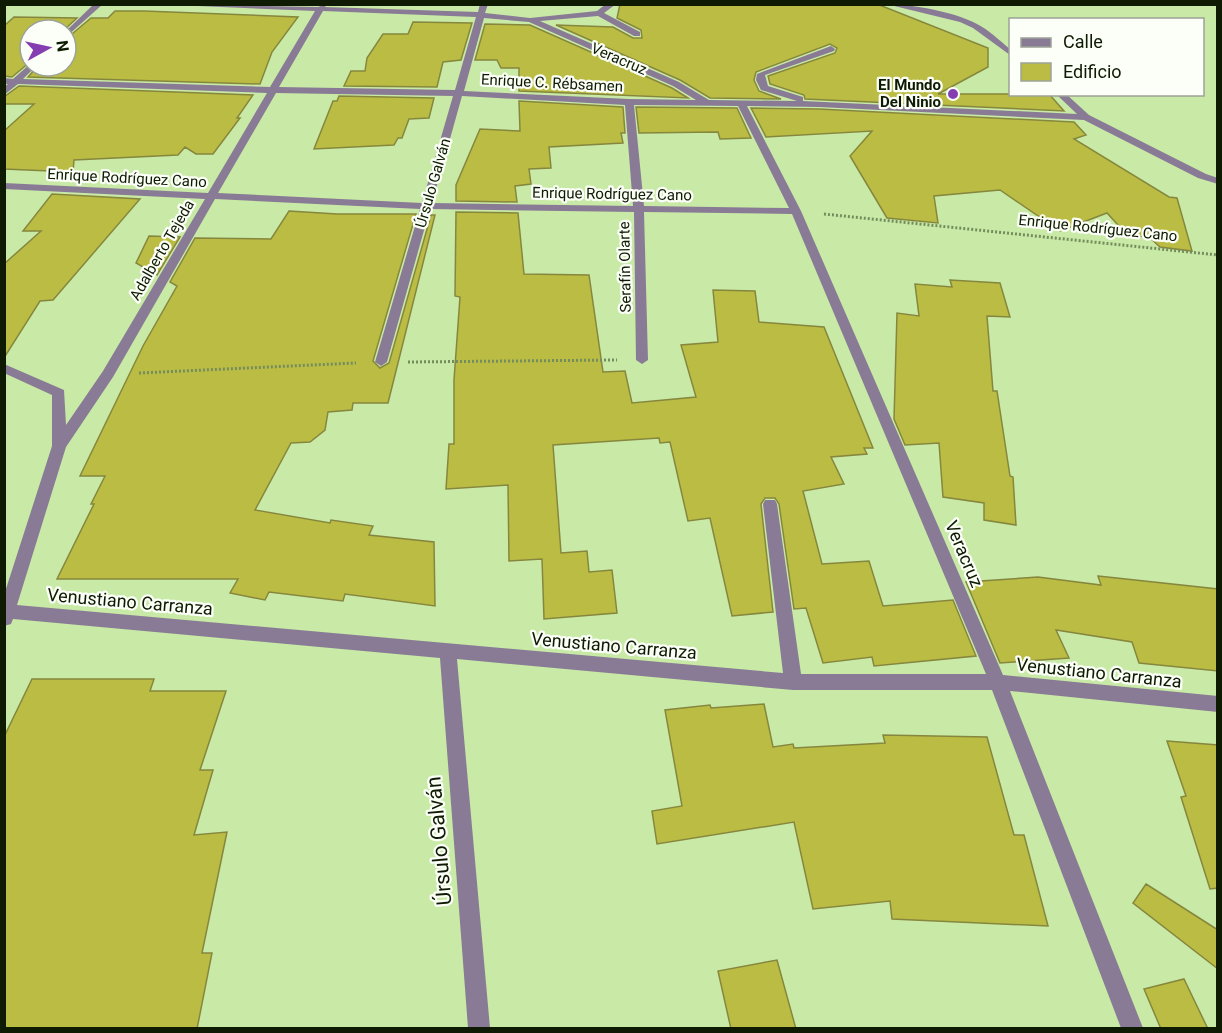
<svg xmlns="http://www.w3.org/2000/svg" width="1222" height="1033" viewBox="0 0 1222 1033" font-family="Roboto,sans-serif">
<rect width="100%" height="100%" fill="#c8eaa6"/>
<!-- building -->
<path fill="#bbbc43" stroke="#86873e" stroke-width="1.5" d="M620 4H877L988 48V67L938 94H1049L1064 111 805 99 804 95 770 84 768 76 835 53 837 48 830 44 756 72 754 80 759 91 781 99 710 98 680 80 556 25 613 27 633 38H642L641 30 617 18Z
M115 11H144L298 17 272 52 260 84 28 77 38 66H66V39L91 18H108Z
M14 17 77 18 64 30H30V62L12 77 4 76V26Z
M413 22 472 23 461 60 443 62 437 87 344 86 351 71H365L367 58 383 34H408Z
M485 24 530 25 672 88 688 98 519 91V68H501L497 60H475Z
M19 86 253 95 237 118H240L213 154H196L185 147 178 155 74 160 73 172 4 169V131L34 104H4V97Z
M339 96 434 98 429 118 409 119 402 138H398L394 145 314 149 333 101H337Z
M519 101 623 107 625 133H621L623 143 549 147 551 168 529 169 531 184 515 186 517 202 456 201V185L480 129 520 131Z
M636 107 737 108 751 138 720 139 718 132 639 133Z
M751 108 819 109 1074 122 1086 135 1074 139 1169 197 1177 198 1192 251 1160 247 1148 236 1129 237 1107 213 1060 231 1000 190 934 196 938 223 887 218 850 156 872 131 766 137Z
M52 194 140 199 53 300 40 301 4 358V264L41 231H23Z
M289 211 337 214H416L373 361 380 368 389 363 431 215H435L388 403H353L352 410 328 412 325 430 310 442 291 443 255 510 330 523 331 520 373 526 369 535 434 542 435 606 345 594 343 601 269 592 265 600 230 593 238 579H57L94 504H91L105 476H80L143 346 177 286 170 282 195 238 271 239Z
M456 212 518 213 524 274 589 275 603 372 625 371 632 403 696 397 681 345 718 342 713 290 755 291 759 322 824 327 873 448H864L867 454 831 457 844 484 803 491 822 564 869 561 883 606 953 600 976 656 874 666 872 657 823 663 806 608 794 609 779 504 775 498H765L761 504 773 612 732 616 710 518 688 521 670 442 660 443 659 438 553 445 561 553 587 551 589 572 612 570 617 613 544 619 542 559 509 561 508 485 446 489 449 444H454V380L460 297 455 296Z
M149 236 180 237 157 275 136 263Z
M950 280 1000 283 1010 317 987 316 993 391H997L1010 476 1013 477 1016 525 984 520V503L943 497 939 443 905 445 894 419 897 313 919 316 915 284 952 287Z
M1098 576 1218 589V671L1139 663 1132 642 1056 630 1069 658 1000 663 966 582 1038 577 1101 585Z
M32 679H154L150 691H226L200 770H213L194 835 227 832 202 953H212L197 1029H4V737Z
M764 704 773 747 793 744 794 748 885 743 883 735 987 737 1014 835H1024L1048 926 892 919 890 901 813 909 794 822 657 844 652 811 682 806 665 710 710 705 711 708Z
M1167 741 1218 745V888L1210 889 1181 797 1186 796Z
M1146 884 1218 930V969L1133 903Z
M777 960 796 1029H731L718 971Z
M1184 979 1208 1029H1161L1144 989Z"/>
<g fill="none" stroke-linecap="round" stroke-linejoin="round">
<!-- path -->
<path stroke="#758d5d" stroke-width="3" stroke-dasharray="2 2" stroke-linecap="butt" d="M824 214 1218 255
M408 362 617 360
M139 373 356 363"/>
<!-- minor -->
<path fill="#897b95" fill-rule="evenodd" d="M94 4H103L66 37V31Z
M151 4 318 7 327 4 325 7 478 12 480 4H488L485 13 530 18 597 11 606 4H616L604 13 640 32V36H634L598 16 540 21 679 82 709 100 797 101 761 90 756 80 757 74 831 46 835 49 834 51 765 75 768 86 803 97V101L1077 114 1056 94H1066L1089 115 1206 174 1218 178V184L1198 178 1084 120 819 107 747 106 801 211 1003 675 1218 696V712L1010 691 1143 1028H1121L992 690H793L457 659 490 1028H468L440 658 13 619 11 624 4 626V595L52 446V395L4 373V364L64 390 66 425 103 371 205 199 4 189V183L208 193 267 93 18 84 4 95V87L8 84H4V78L13 79 30 64V66H36L23 79 270 87 315 11ZM323 11 476 17 455 90 279 87ZM484 18 529 22 673 86 696 100 629 99 464 91ZM276 93 453 96 422 203 218 193ZM462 96 625 105 633 206 432 203ZM634 105 738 106 789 208 644 206ZM215 199 420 209 375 362 381 366 387 362 430 209 634 212 636 360 642 364 648 360 644 212 792 214 986 674H801L777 504 775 500H765L763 504 783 673 17 605 66 447 113 377Z
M886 4C912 4 955 12 977 24 989 30 1000 41 1010 49V55L973 28 960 22Z"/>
</g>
<!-- markers -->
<circle fill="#853eb1" stroke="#fbfff8" stroke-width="2" cx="953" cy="94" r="6"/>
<g text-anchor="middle" stroke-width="4.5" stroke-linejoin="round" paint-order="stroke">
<!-- far-street labels -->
<g font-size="15" fill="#0e1a02" stroke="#fbfff8">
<text transform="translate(619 59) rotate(23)" y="5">Veracruz</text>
<text transform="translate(552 83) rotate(3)" y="5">Enrique C. Rébsamen</text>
<text transform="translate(127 178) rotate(3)" y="5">Enrique Rodríguez Cano</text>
<text transform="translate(433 183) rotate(-74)" y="5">Úrsulo Galván</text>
<text transform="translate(612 194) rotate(1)" y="5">Enrique Rodríguez Cano</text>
<text transform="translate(1098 228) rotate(6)" y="5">Enrique Rodríguez Cano</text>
<text transform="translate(162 250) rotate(-60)" y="5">Adalberto Tejeda</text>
<text transform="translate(625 267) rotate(-91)" y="5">Serafín Olarte</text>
</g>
<!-- far-poi labels -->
<g font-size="15" font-weight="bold" fill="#0e1a02" stroke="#fbfff8" text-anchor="end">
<text x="941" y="90">El Mundo<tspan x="941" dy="17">Del Ninio</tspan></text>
</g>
<!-- street labels -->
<g font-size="18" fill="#0e1a02" stroke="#fbfff8">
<text transform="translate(964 554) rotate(67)" y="6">Veracruz</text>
<text transform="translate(130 602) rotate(5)" y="6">Venustiano Carranza</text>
<text transform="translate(614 646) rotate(5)" y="6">Venustiano Carranza</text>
<text transform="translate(1099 673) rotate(6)" y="6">Venustiano Carranza</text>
</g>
<!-- near-street labels -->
<g font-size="21" fill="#0e1a02" stroke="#fbfff8">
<text transform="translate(439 841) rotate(-95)" y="7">Úrsulo Galván</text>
</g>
</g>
<!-- border -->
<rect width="1222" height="1033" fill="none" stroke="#0e1a02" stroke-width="12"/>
<!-- legend -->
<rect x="1009" y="18" width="195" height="78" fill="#fbfff8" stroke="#9ca396" stroke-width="1.5"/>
<rect x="1021" y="38" width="30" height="9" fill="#897b95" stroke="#9ca396" stroke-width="1.5"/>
<text x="1063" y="48" font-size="18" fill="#0e1a02">Calle</text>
<rect x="1021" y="63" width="30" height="18" fill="#bbbc43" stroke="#9ca396" stroke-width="1.5"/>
<text x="1063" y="78" font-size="18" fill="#0e1a02">Edificio</text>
<!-- north arrow -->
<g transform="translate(48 48) rotate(82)"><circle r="28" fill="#fbfff8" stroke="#9ca396" stroke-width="1.5"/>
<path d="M0-4.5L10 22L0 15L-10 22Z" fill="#853eb1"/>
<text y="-9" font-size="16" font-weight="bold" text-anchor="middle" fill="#0e1a02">N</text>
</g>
</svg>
